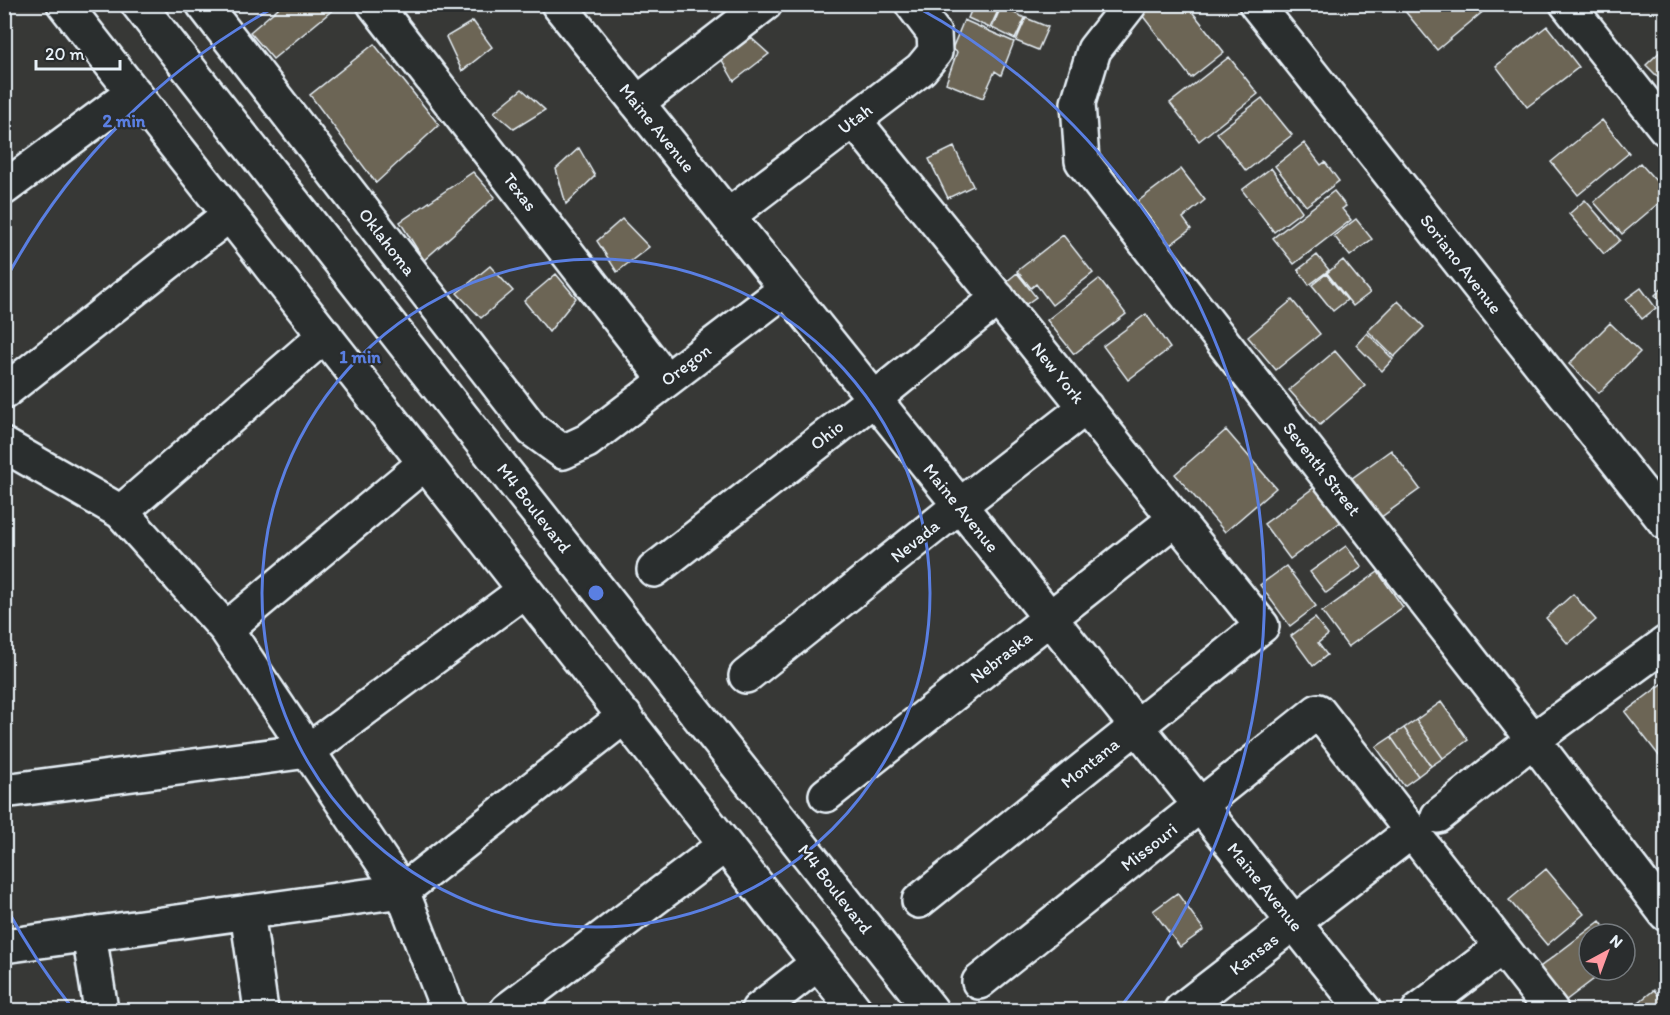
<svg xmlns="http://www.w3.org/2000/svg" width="1670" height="1015" viewBox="0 0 1670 1015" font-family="Itim,sans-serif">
<rect width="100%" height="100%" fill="#373836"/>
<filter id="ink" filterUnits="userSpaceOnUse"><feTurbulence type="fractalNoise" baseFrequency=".0167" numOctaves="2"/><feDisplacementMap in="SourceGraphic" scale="12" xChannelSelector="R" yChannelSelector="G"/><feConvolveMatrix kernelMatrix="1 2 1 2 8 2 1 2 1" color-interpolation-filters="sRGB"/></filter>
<g filter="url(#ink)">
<!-- building -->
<path fill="#6c6555" stroke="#e8f1f8" stroke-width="1.5" d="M283 4H340L273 59 250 32Z
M467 4H481L473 12Z
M974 4H1001L990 28 968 18Z
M1146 4H1186L1224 52 1191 78 1138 10Z
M1399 4H1492L1437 50Z
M1001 7 1025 18 1015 39 992 28Z
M1026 18 1048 27 1038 50 1016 41Z
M964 20 1014 42 1001 75 995 71 983 98 946 83 957 52 952 49Z
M473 21 492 47 462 71 446 37Z
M1547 26 1579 67 1527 107 1496 66Z
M749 36 769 54 734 81 719 55Z
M374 44 439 125 376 183 310 95Z
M1666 46V85L1646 65Z
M1229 57 1258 94 1199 141 1170 103Z
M522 89 545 110 514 129 494 112Z
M1262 98 1292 135 1246 171 1217 133Z
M1602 120 1629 153 1578 195 1551 162Z
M1304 143 1321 165 1325 162 1339 181 1306 206 1275 166Z
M954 147 973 186 948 198 929 159Z
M579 148 595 176 566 204 556 169Z
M1640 163 1666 192V197L1622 234 1594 202Z
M1271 168 1302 211 1274 232 1242 190Z
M1181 169 1205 200 1183 218 1191 229 1170 245 1137 202Z
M473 172 495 197 424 260 400 222Z
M1334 191 1346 206 1342 209 1351 220 1294 264 1273 238Z
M1585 200 1620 240 1604 254 1569 214Z
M622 219 649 247 617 272 597 241Z
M1356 219 1372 239 1350 256 1334 236Z
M1063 235 1093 273 1052 305 1036 284 1031 288 1017 271Z
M1317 255 1329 270 1309 285 1298 270Z
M1343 260 1370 293 1353 306 1327 273Z
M490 266 513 291 481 318 457 293Z
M1017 273 1036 297 1025 305 1006 282Z
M556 274 576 298 549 332 524 301Z
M1326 274 1347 300 1333 311 1312 285Z
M1099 279 1126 314 1074 354 1047 320Z
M1666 285V306L1655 295Z
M1641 288 1656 308 1642 319 1626 299Z
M1292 300 1320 334 1276 370 1248 337Z
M1398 301 1424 327 1394 357 1368 331Z
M1146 314 1170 348 1128 380 1103 346Z
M1610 323 1640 352 1599 393 1569 364Z
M1367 333 1393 359 1382 371 1356 345Z
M1335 351 1365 386 1320 425 1289 390Z
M1226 430 1276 488 1225 532 1175 474Z
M1391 450 1420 489 1373 523 1344 484Z
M1316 486 1342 521 1290 559 1264 524Z
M1346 546 1362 567 1326 593 1310 572Z
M1286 566 1316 606 1290 626 1260 585Z
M1378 572 1403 607 1348 647 1322 612Z
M1573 594 1596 620 1568 644 1546 618Z
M1315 618 1328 635 1318 643 1327 655 1313 666 1291 636Z
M1666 681V752L1660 757 1625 712Z
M1441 702 1468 740 1443 758 1416 720Z
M1416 720 1443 758 1431 766 1404 728Z
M1404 728 1431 766 1418 776 1391 737Z
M1391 737 1418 776 1404 786 1376 747Z
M1546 869 1584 914 1547 945 1509 900Z
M1177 893 1204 930 1180 947 1153 911Z
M1600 921 1609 934H1589V970H1606L1565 1001 1540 967Z
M1654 990 1666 1004V1010H1629Z"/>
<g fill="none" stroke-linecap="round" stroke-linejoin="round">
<defs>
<path id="minor" d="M64 4 855 1010
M138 4 462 417 931 1010
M203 4 533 430 563 452 587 441 786 289
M374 4 666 380
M558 4 1364 1010
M1130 4 1094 50 1078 103 1082 161 1533 740 1666 914
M1256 4 1666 523
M1567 4 1666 129
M637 103 765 4
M854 120 1262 626 919 901
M4 188 134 92
M728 216 921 69 935 52 934 33 912 4
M4 392 230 214
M4 445 121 512 226 629 402 891 448 1010
M121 512 325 335
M654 570 874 399 998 298
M226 629 425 463
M746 676 959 506 1086 407
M4 791 308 751 525 590
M826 795 1175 519
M1438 816 1533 740 1666 643
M247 912 261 1010
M89 934 101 1010
M4 946 402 891 625 716
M979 982 1318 711 1551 1010
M507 1010 725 845
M758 1010 817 964
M1181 1010 1412 831
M1419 1010 1502 947"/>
</defs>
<!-- minor casing -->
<use href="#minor" stroke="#e8f1f8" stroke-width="38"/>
<!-- minor -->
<use href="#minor" stroke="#2a2d2e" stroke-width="33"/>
</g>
</g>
<!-- distance rings -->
<g fill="none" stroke="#5a7fe2" stroke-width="3">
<circle cx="596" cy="593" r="334"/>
<path d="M73 1009A668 668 0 0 1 6 907M6 279A668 668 0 0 1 277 6M915 6A668 668 0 0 1 1119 1009"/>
</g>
<g text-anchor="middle" stroke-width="4.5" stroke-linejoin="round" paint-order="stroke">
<!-- street labels -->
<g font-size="18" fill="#e8f1f8" stroke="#2a2d2e">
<text transform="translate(855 119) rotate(-37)" y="6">Utah</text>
<text transform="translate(657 128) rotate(51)" y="6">Maine Avenue</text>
<text transform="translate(520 192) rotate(52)" y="6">Texas</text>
<text transform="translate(387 242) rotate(52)" y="6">Oklahoma</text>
<text transform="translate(1461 264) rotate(52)" y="6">Soriano Avenue</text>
<text transform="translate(686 365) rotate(-37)" y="6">Oregon</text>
<text transform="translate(1058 373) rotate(51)" y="6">New York</text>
<text transform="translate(827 435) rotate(-38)" y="6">Ohio</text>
<text transform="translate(1322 469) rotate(52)" y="6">Seventh Street</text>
<text transform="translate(534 508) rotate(52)" y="6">M4 Boulevard</text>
<text transform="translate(961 508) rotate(51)" y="6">Maine Avenue</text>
<text transform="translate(915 541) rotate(-39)" y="6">Nevada</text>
<text transform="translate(1001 657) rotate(-38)" y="6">Nebraska</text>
<text transform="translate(1090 763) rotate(-39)" y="6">Montana</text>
<text transform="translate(1149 847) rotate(-38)" y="6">Missouri</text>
<text transform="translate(1265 887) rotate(51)" y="6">Maine Avenue</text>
<text transform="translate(835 889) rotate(52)" y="6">M4 Boulevard</text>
<text transform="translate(1254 954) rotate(-38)" y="6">Kansas</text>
</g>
</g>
<circle cx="596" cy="593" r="9" fill="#5a7fe2" stroke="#2a2d2e" stroke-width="3"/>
<g font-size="18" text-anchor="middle" font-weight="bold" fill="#5a7fe2" stroke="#2a2d2e" stroke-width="4.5" stroke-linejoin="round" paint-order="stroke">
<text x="124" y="127">2 min</text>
<text x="360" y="363">1 min</text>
</g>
<!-- margin -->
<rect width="1670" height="1015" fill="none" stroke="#2a2d2e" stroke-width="24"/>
<rect x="12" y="12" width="1646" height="991" fill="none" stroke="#e8f1f8" stroke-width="2" filter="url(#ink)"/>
<!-- north arrow -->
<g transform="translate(1607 952) rotate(41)"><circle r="28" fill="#2a2d2e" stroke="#767b7f" stroke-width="1.5"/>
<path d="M0-4.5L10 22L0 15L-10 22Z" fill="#ff9aa2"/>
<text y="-9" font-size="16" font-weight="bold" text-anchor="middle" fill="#e8f1f8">N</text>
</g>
<!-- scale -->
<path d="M36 60v9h84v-9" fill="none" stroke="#e8f1f8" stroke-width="3"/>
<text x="45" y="60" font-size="18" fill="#e8f1f8" stroke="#2a2d2e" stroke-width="4.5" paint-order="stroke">20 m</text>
</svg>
